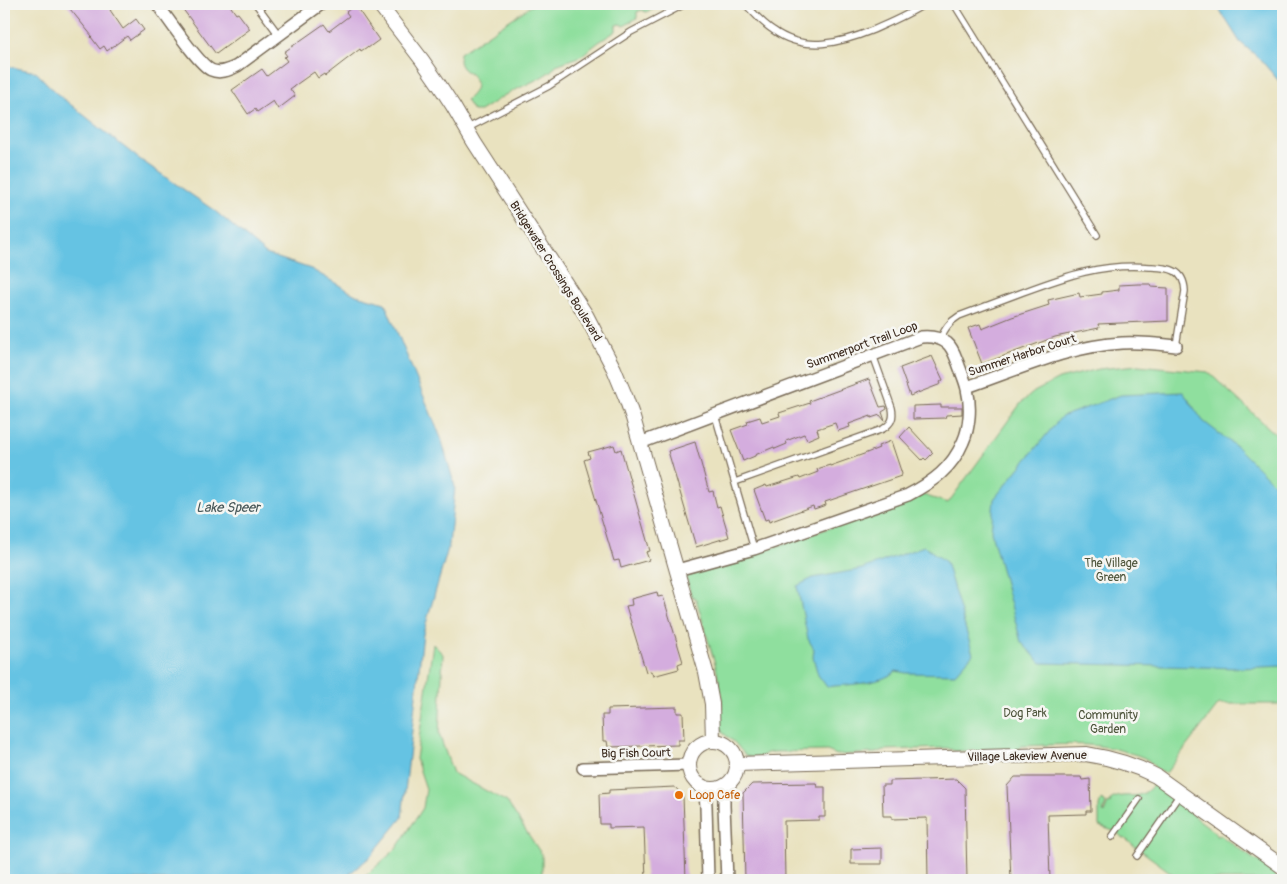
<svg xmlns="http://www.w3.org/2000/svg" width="1287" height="884" viewBox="0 0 1287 884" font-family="Pangolin,sans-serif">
<rect width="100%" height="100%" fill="#f6f6f2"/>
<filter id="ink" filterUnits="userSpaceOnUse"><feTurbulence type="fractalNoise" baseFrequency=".02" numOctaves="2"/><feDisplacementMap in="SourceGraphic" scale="10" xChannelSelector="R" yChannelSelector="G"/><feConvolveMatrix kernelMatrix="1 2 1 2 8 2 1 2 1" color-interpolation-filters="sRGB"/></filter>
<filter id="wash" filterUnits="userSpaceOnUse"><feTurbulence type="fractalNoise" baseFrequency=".0096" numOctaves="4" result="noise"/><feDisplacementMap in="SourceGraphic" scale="20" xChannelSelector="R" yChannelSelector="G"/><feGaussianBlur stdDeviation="1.12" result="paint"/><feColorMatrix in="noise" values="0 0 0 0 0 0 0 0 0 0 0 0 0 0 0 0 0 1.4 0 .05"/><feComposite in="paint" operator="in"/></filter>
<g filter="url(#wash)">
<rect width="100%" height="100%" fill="#e9e2bf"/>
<!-- green -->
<path fill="#8fdf9e" stroke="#65845e" d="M534 4H663L646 12 642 10 637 12V18L624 26 620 24 616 25V31L599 42 581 56 556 65 551 71 540 78 505 95 480 111H473L466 100C474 94 480 85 472 76 468 71 461 71 459 61 459 59 460 56 460 53Z
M1138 365 1208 372 1283 441V704H1219L1166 773C1157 773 1154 765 1148 760 1142 756 1133 754 1126 752 1093 741 1057 745 1022 746L1016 750 955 751 947 748 883 750 876 753 837 755 827 751 773 752 767 753 760 757H750L745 755 735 743 723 733 720 727 719 718 722 711V695L716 667 696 599 691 595 686 577 906 502 923 495 948 503 1021 403 1034 392 1059 379 1099 369Z
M433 644 443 654 439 734 453 773 507 802 542 855V880H361L396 849 423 808 426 789 416 759Z
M1154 783 1177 800 1179 804 1182 807 1215 832 1216 836 1220 835 1255 860 1268 864 1266 868 1269 870 1271 868C1275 870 1276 875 1277 880H1177L1178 878 1116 832 1099 826V806L1101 800 1106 803 1103 812 1104 813 1108 803 1110 804 1111 802 1109 801C1124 789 1140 805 1154 783Z"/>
<!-- water -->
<path fill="#65c3e3" stroke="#507680" d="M1216 4H1283V86L1260 59 1240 42Z
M4 60 11 67 36 72 56 93 138 158 215 211 266 254 311 269 356 295 385 303 441 438 455 487 449 545 423 634 402 818 370 857 342 880H4Z
M1183 392 1203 421 1238 448 1283 493V666L1240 668 1041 663 1021 642 991 532 994 499 1061 417 1121 395Z
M924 546 946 562 973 654 955 674 906 673 896 671C880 685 847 684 827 687L818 675 813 657 814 649 808 639 797 586 813 578 862 569Z"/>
<g id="blocks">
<!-- building -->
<path fill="#d4adde" d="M66 4H118L110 10 123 29 136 19 144 30 130 40 127 36 107 51 104 46 100 49 91 37 92 36Z
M179 4H229L236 14 238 13 250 29 216 54Z
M355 5 379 40 368 48 367 47 361 51 360 49 325 76 324 74 318 78 314 72 290 89 295 96 278 109 273 101 257 112 255 109 248 114 232 90 262 69 267 76 287 61 284 57 287 56 284 52 324 24 329 31 349 16 346 12Z
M1138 284H1151V287L1168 288V321L1098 324 1099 328 1055 337 982 364 968 328 980 324 982 329 1012 317 1049 305 1048 300 1079 293 1080 297 1102 294V292L1119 290V285Z
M932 356 943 380 940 382 941 384 910 396 900 368Z
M869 379 880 407 886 406 887 409 882 412 885 421 880 415 871 418V416L849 424 850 427 838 431 835 423 817 429 819 435 807 440 804 434 786 441 787 444 775 449 774 447 755 455V456L743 461 731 430 748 424 747 421 760 417 762 422 780 416 779 413 810 403 809 401Z
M941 405V407H962V414L946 415 945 418 913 419V406Z
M909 427 933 453 926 460 924 458 922 460 900 437Z
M891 441 902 474 901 476 825 502 826 505 814 509 813 506 769 522 768 519 765 520 754 490 766 485 767 487 799 477 800 479 818 472 817 469 830 465V466L864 454 879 448 878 446Z
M695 442 709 492 713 491 717 507 720 506 729 537 696 547 668 451Z
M614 445 616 451 621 449 650 551 646 552 649 560 621 568 619 560 614 561 584 460 590 458 588 452Z
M657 592 658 597 663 596 683 662 678 664 679 669 653 676 651 671 646 672 626 606 632 605 631 599Z
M677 707V713H683L684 740H678V745L608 747 607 741H603L602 715H608V709Z
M1015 777H1081L1082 780 1090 779 1091 811H1086V814L1048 815 1050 880H1011L1007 786Z
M956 779 965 788 967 880H928L927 818 892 819V816H883L882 785H890V781Z
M816 783 817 787H825V817H819V820L784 821 785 880H745L743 793 752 784Z
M675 787 683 796 686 880H646L644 827 609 828V824H600L599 794 609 793V790Z
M882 848V864H851V849Z"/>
</g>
</g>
<g filter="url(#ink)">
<use href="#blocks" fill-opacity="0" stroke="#786a56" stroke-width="1"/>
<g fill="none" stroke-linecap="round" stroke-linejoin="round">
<defs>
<path id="service" d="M256 4 279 35
M745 4C754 13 762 23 773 30 804 53 841 43 873 30 891 22 908 15 925 4
M954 4 1097 235
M466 129 549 86 631 32 685 4
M940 339C945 329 949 322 959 316 980 308 1002 300 1023 292 1066 276 1102 263 1150 267 1168 268 1184 268 1185 291L1176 346
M715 415 754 549
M735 482 883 429C892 423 894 418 892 408L873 355
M1112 837 1139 799
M1137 856 1180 794"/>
<path id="minor" d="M157 4C167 17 198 64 211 70 220 74 229 70 237 66L321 4
M967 387C1017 370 1068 346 1122 343 1140 342 1158 344 1176 346
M640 443 921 337C931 336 939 337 947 343 953 348 955 356 958 363 961 372 965 380 967 389 971 405 970 427 963 442 952 468 933 482 908 495L754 549 677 570
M583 768 689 765
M703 786 705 794 706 806 708 880
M727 880 724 806V794L727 785"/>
<path id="tertiary" d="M379 4 422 60 438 83 453 106 474 142 586 315 614 369 626 398 633 418 706 672 712 704 713 741
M689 765a24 24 0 1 1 48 0a24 24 0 1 1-48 0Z
M738 764 1086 754C1111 758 1133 764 1156 776L1283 867"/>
</defs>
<!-- service casing -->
<use href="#service" stroke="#786a56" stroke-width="8"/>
<!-- minor casing -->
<use href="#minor" stroke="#786a56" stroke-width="14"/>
<!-- tertiary casing -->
<use href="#tertiary" stroke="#786a56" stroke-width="16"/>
<!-- service -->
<use href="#service" stroke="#fff" stroke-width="5.5"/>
<!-- minor -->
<use href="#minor" stroke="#fff" stroke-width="11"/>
<!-- tertiary -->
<use href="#tertiary" stroke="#fff" stroke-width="14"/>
</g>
</g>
<!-- markers -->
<circle fill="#e8710a" stroke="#f6f6f2" stroke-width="2" cx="679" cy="795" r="5"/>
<g text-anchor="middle" stroke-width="5" stroke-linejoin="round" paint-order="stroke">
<!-- street labels -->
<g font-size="12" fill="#3b2a1e" stroke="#f6f6f2">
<text transform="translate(556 271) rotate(58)" y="4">Bridgewater Crossings Boulevard</text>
<text transform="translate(862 345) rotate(-20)" y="4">Summerport Trail Loop</text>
<text transform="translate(1022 355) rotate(-18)" y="4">Summer Harbor Court</text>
<text transform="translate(636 753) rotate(-1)" y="4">Big Fish Court</text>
<text transform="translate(1027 756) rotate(-1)" y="4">Village Lakeview Avenue</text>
</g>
<!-- park labels -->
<g font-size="12" fill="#50573e" stroke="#f6f6f2">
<text x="1111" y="567">The Village<tspan x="1111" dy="14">Green</tspan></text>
<text x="1025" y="717">Dog Park</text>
<text x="1108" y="719">Community<tspan x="1108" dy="14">Garden</tspan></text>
</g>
<!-- food labels -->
<g font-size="12" fill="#c56008" stroke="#f6f6f2" text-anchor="start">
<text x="689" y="799">Loop Cafe</text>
</g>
<!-- water labels -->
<g font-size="14" font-style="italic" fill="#485859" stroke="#f6f6f2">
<text x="228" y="512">Lake Speer</text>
</g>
</g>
<!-- margin -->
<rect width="1287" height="884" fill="none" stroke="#f6f6f2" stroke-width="20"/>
</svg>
